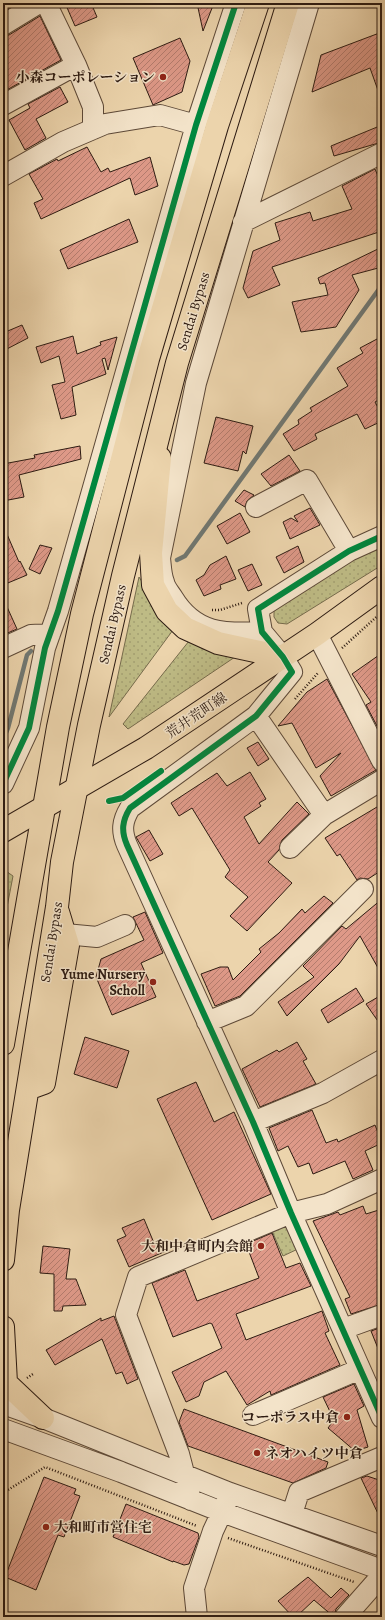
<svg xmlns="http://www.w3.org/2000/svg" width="385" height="1620" viewBox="0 0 385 1620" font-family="Alegreya,'Noto Serif JP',serif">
<defs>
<pattern id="green-dots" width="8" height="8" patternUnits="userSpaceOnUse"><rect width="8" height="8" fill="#bebb85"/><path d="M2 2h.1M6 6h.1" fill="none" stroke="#a4a072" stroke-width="1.8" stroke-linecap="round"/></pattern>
<pattern id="building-hatch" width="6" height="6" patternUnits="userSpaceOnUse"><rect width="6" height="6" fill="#de9988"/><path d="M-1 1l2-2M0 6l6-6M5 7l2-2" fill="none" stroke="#b47c6e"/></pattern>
</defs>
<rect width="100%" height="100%" fill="#ecd4ac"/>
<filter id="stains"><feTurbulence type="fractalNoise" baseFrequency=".005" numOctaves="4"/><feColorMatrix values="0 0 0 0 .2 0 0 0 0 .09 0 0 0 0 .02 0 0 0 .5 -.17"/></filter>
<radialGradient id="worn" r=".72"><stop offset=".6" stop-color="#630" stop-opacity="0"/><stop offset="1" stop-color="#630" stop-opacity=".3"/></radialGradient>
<!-- green -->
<path fill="url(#green-dots)" stroke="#766b4c" d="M382 545V565L287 624 278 623 274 617V607L354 558Z
M139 577 173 630 109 717Z
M189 641 203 649 235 657 128 729 123 724Z
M3 869 13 876 3 928Z
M290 1223 300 1248 283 1256 272 1231Z"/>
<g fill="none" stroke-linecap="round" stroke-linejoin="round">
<!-- stream -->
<path stroke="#707873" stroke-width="4.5" d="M177 560 185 556 382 285
M3 740 8 728 27 655 31 651"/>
</g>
<!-- building -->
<path fill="url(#building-hatch)" stroke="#2d1b12" d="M3 3H17L5 10Z
M65 3H91L97 17 75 26Z
M197 3H214L203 31Z
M40 16 61 60 3 92V36L9 35Z
M382 32V96H380L370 68 312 92 321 55Z
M180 38 190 61 182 92 153 105 133 58Z
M60 87 68 102 36 119 46 138 25 150 9 120 30 108 28 104Z
M382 125V142L334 156 331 146Z
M87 147 101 172 108 168 110 172 150 157 158 186 135 195 130 178 41 219 34 203 43 199 29 174 57 159 58 161Z
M382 166V180L377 168Z
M375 169 382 186V231L272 267 280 285 248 298 243 288 253 251 280 240 275 223 310 212 313 221 352 209 342 186Z
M129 219 138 242 68 269 60 250Z
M382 247V267L352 275 359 290 336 327 301 332 292 302 328 295 325 283 320 284 318 278Z
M22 325 28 338 3 351V333Z
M73 336 77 354 101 345 100 342 117 337 108 370 105 358 102 359 106 374 72 387 76 415 61 419 52 385 65 382 59 356 41 363 36 347Z
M377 339 382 349V398L375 402 382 415V421L365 429 357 414 315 434 317 439 294 451 283 434 299 424 298 420 312 411 310 408 348 386 337 368 363 353 360 348Z
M216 417 253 426 246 454 243 451 238 471 204 463Z
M80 446 81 459 19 475 24 497 3 501V464L35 458 34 455Z
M289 455 300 471 271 486 261 474Z
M244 490 254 495 247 501 245 507 235 501Z
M310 508 320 525 290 539 283 522 291 518 298 522 294 516Z
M240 513 250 532 227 544 217 526Z
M3 525 19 562 20 561 27 575 3 585Z
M40 545 52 548 40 574 29 569Z
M298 546 304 562 284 573 276 557Z
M226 556 236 579 220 585 221 589 204 596 196 580 204 575 210 565Z
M252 564 262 585 248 591 238 570Z
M3 598 17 629 3 635Z
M382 653V723L377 726 366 705 371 702 352 674Z
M327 679 376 770 331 796 320 776 341 753 316 768 292 723 278 726 307 692Z
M258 742 269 759 258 766 247 748Z
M250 772 266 799 259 803 261 806 244 817 259 844 297 802 309 814 282 840 279 850 268 862 292 883 247 931 230 916 248 897 225 877 230 870 192 808 179 816 171 803 217 773 227 786Z
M382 804V870L368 879 360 878 357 880 340 854 337 856 325 838Z
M149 830 163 854 150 861 136 837Z
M324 896 333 903 240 996 215 1006 201 974 220 967H228L233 980 261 952 259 949 279 933 302 909 305 913Z
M382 899V975L360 936 339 964 287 1016 278 1002 314 977 303 966 342 926 346 929Z
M145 912 163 953 141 963 156 997 112 1015 96 977 101 959 144 940 133 917Z
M356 988 364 1001 328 1023 321 1010Z
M378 997 382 1003V1027L366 1004Z
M85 1037 129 1051 117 1088 74 1074Z
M297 1042 307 1059 303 1061 316 1084 260 1107 242 1069 277 1050 279 1052Z
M196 1082 214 1122 234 1112 271 1194 212 1220 157 1099Z
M312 1110 326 1143 337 1139 338 1142 375 1125 382 1143 365 1151 373 1170 353 1179 345 1161 313 1174 309 1163 298 1167 288 1146 278 1151 269 1128Z
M363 1206 366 1214 382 1209V1304L351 1314 345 1299 350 1297 313 1221 338 1212 340 1215Z
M144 1219 154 1243 161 1240 166 1251 129 1267 117 1240 126 1236 122 1228Z
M272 1233 286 1268 300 1263 311 1286 236 1314 246 1340 322 1311 329 1331 325 1333 340 1365 271 1395 270 1391 247 1405 226 1371 204 1382 199 1396 186 1402 172 1372 222 1348 212 1324 210 1323 173 1337 152 1283 185 1270 197 1301 259 1278 246 1244Z
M43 1246 70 1249 66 1279H76L86 1305 63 1306 62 1311H54V1274L40 1273Z
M114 1316 138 1379 127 1384 122 1372 116 1374 102 1339 55 1365 46 1350 101 1318V1321Z
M382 1327V1356H381L371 1331Z
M354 1384 364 1406 357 1410 368 1447 355 1451 328 1428 334 1420 323 1397Z
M184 1409 328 1462 326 1468 293 1483 188 1446 179 1422Z
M367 1476 382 1481V1522L361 1478Z
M44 1477 76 1489 74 1494 80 1496 64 1537 58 1535 36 1590 5 1577Z
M126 1504 198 1533 199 1537 189 1564 184 1565 173 1561V1562L113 1537Z
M308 1577 331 1598 341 1588 349 1595 336 1609 334 1617 314 1600 296 1617H293L278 1601Z"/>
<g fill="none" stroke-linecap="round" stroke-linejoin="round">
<defs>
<path id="minor" d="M46 3 76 65 93 107V129
M3 25 39 3
M3 105 76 65
M3 176 63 142 105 124 160 115 196 125
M243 222 382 153
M256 507 307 480 349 551
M382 536 349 551 258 609 262 632 283 657 292 672 256 716 130 808C122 821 121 831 127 845L253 1122 291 1213 382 1418
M262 632C224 634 195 634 173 598 170 593 165 588 164 582 161 575 161 566 160 558L196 383 309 3
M317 634 382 761
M3 648 31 635 50 634
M256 716 324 815
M3 784 29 728 45 648 58 611 196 125 236 3
M290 848 324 815 382 780
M65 934 97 937 125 925
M207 1022 246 1006 363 889
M253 1122 323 1093 382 1060
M343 1329 382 1315
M3 1404 43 1418 230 1493 382 1546
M253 1415 360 1369
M3 1429 121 1472 222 1512 382 1570
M191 1500 179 1454 126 1315 138 1277 291 1213 327 1204 382 1179
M292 1514 299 1492 382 1457
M197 1617 194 1588 213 1531 227 1501
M345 1617 382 1575"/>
<path id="major" d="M160 458 151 553 153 585 167 611 185 628 218 643 283 657
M3 831 146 748 317 634 382 587"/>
<path id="highway" d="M3 1044 58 727 82 614 148 359 217 126 258 3
M33 1087 44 1083 68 945 58 912
M3 1260 8 1210 57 907 62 862 89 725 123 576 177 363 288 3
M3 1327 6 1383 43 1418"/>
</defs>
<!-- minor casing -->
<use href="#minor" stroke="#5d4938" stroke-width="22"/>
<!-- major casing -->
<use href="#major" stroke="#2d1b12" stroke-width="24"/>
<!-- highway casing -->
<use href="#highway" stroke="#2d1b12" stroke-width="24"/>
<!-- path -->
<path stroke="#2d1b12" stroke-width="2.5" stroke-dasharray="1 2" stroke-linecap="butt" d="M212 610H220L242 603
M342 648 382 612
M295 699 318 673
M27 1378 33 1374
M3 1493 45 1467 197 1526
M228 1538 354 1582"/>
<!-- minor -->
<use href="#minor" stroke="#f3e3c9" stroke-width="20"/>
<!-- major -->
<use href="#major" stroke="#ecd4ac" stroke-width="22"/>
<!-- highway -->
<use href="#highway" stroke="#ecd4ac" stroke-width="22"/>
<defs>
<path id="cycleway" d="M382 536 349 551 258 609 262 632 283 657 292 672 256 716 130 808C122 821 121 831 127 845L253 1122 291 1213 382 1418
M3 784 29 728 45 648 58 611 196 125 236 3
M109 801 123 798 161 771"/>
</defs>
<!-- cycleway casing -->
<use href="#cycleway" stroke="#f3e3c9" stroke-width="8"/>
<!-- cycleway -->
<use href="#cycleway" stroke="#00873e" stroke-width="6"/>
</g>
<!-- markers -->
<g fill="#8f2418" stroke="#f3e3c9" stroke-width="1.5">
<circle cx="163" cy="77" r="4"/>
<circle cx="153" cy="982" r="4"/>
<circle cx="261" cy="1246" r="4"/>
<circle cx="347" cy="1417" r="4"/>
<circle cx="257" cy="1453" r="4"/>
<circle cx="46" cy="1527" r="4"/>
</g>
<g text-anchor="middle" stroke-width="3" stroke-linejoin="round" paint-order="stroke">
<!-- poi labels -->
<g font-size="14" font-weight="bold" fill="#2d1b12" stroke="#f3e3c9" text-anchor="end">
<text x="155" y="82">小森コーポレーション</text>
<text x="145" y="979">Yume Nursery<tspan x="145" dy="16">Scholl</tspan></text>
<text x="253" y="1251">大和中倉町内会館</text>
<text x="339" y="1422">コーポラス中倉</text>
<text x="265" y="1458" text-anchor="start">ネオハイツ中倉</text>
<text x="54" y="1532" text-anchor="start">大和町市営住宅</text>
</g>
<!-- street labels -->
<g font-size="14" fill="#2d1b12" stroke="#f3e3c9">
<text transform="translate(193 311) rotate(-73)" y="5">Sendai Bypass</text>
<text transform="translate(112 624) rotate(-77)" y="5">Sendai Bypass</text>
<text transform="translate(196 715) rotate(-34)" y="5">荒井荒町線</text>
<text transform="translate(51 942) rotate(-81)" y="5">Sendai Bypass</text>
</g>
</g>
<!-- margin -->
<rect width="385" height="1620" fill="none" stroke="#ecd4ac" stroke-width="16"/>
<rect x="4" y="4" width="377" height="1612" fill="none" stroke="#2d1b12" stroke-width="2"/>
<rect x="8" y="8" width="369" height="1604" fill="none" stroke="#2d1b12"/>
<rect width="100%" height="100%" filter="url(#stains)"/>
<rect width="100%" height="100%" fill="url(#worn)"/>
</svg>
